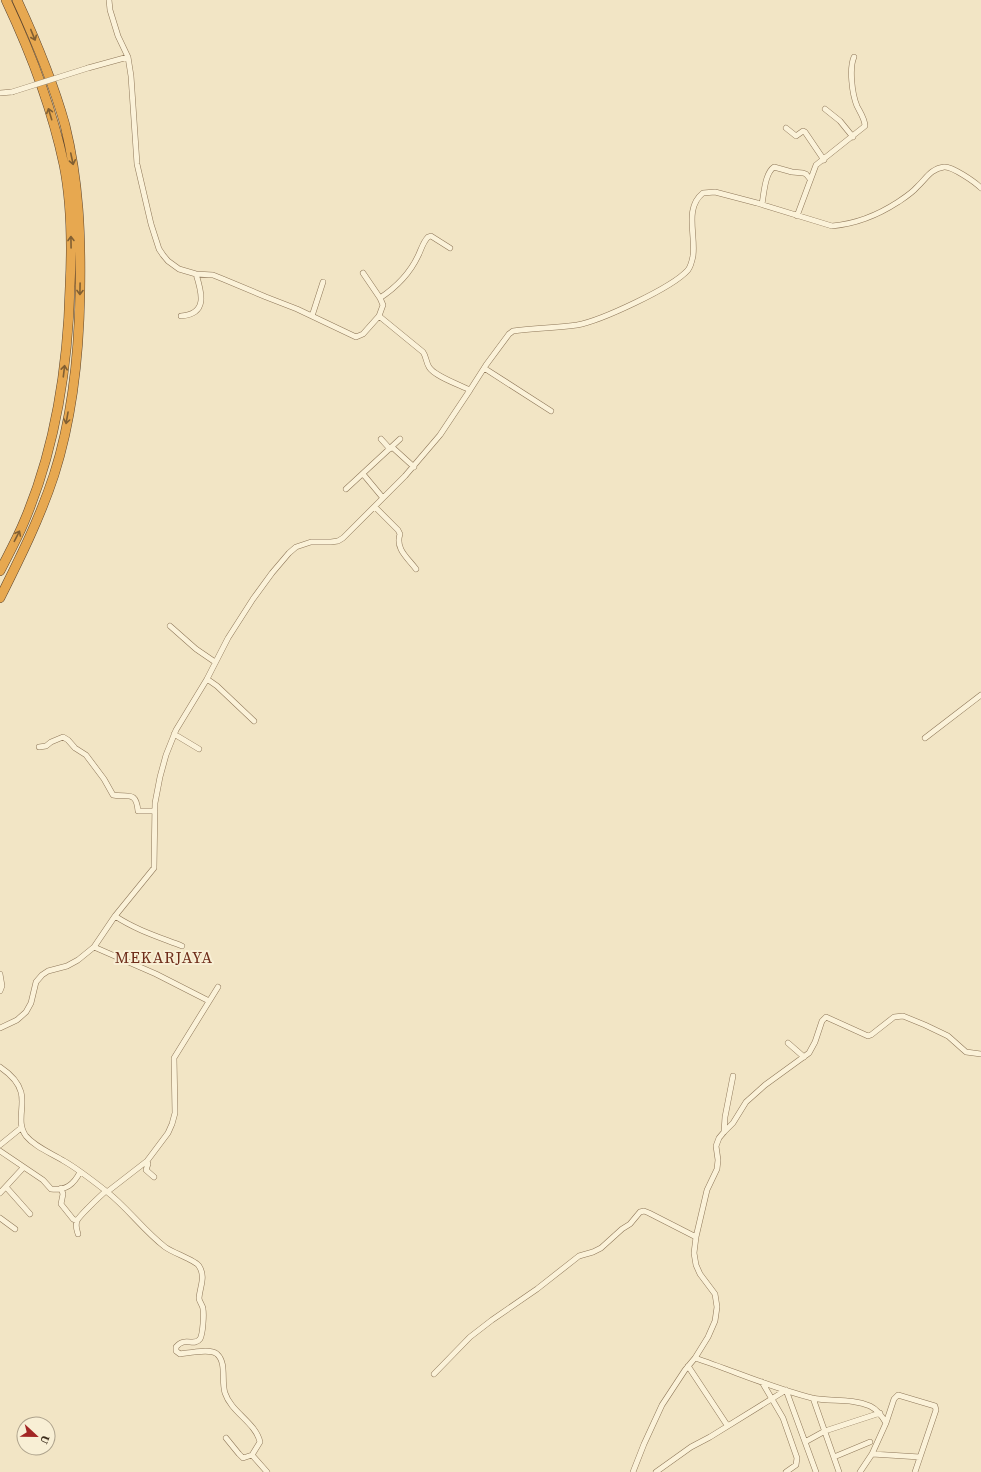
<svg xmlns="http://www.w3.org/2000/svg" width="981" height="1472" viewBox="0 0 981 1472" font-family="'Source Serif 4',serif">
<rect width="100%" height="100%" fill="#f2e5c5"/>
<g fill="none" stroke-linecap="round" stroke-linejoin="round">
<defs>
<path id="street" d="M88 68 128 57
M0 93 12 92
M825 109 840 121 853 137
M786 128 796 136 803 131 805 132 824 160
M762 204C764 193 765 173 774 167L792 172 803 173 806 174 810 179
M797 216 816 165 865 126C865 119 860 112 857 106 852 94 849 68 854 57
M363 273 380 298
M181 316C208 314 202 293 196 274
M312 316 323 282
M379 316 383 305 380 298C395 288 410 273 418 256 421 250 423 242 428 237L431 236 450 248
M484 368 551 411
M470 390 486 365 509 334 513 331C534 328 556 328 577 325 600 321 672 288 688 270 691 266 692 261 693 256 696 235 684 208 703 193L715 192 757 203 832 226C855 224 878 215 898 202 904 198 912 193 917 187 926 179 930 169 944 167 952 166 975 182 981 188
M381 439 390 449
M392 447 414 467
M363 474 383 498
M346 489 400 439
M375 507 398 530 400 534C395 549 408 558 416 569
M170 626 196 649 215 662
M207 679 217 686 254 721
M174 734 199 749
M925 738 981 695
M39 747 46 746 51 742 63 737 68 740 75 748 86 755 104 779 113 795C128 798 136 790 138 811H155
M115 916C136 930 159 937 182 946
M94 947 156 974 209 1001
M0 974 2 986 0 991
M0 1028 17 1020 26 1012 31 1003 36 982 42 975 48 971 67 966 78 960 94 947 115 916 154 868 155 803 160 777 166 755 176 730 207 679 228 638 253 599 272 573 289 553 296 547 311 542H331L338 541 343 538 405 476 440 435 470 390C460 385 434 376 429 367 426 362 426 356 423 352L379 316 363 334 356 337 297 309 266 297 223 279 213 275 196 274 179 269 168 261 163 255 159 249 151 224 137 164 131 76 128 57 118 36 110 10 109 0
M788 1043 804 1057
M0 1067C9 1073 18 1081 21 1092 25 1106 16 1123 26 1136 35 1147 51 1153 64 1161 78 1169 92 1180 106 1191 127 1207 143 1230 165 1247 173 1253 195 1260 199 1266 206 1277 200 1286 199 1298 199 1302 203 1305 203 1309 204 1314 203 1334 200 1339 194 1347 185 1336 176 1347V1351L180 1354C189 1353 210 1348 217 1354 227 1363 221 1381 225 1393 231 1412 256 1423 260 1442L252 1455 243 1458 239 1454 226 1438
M724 1132 725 1117 733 1076
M0 1145 21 1128
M0 1151 43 1180 51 1189C66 1191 74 1184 80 1172
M147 1161 168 1133 172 1124 175 1113 174 1058 218 987
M6 1187 30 1214
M61 1188 63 1194 61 1204 73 1219 77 1221
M107 1192 147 1161 148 1164 146 1170 154 1177
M0 1193 23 1168
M0 1218 15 1229
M78 1234C77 1230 75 1226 77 1221 78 1217 100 1196 106 1191
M695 1358C734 1371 772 1388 812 1398 831 1402 851 1398 870 1406 878 1410 882 1416 886 1423L872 1454 860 1472
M688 1366 727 1425
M434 1374 470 1337 492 1320 537 1289 579 1256 593 1252 601 1248 622 1229 630 1224 640 1212 644 1211 649 1213 696 1237
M762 1382 783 1418 797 1458 796 1465 786 1472
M813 1398 839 1472
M886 1423 894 1399 898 1395 935 1406 936 1410 915 1472
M805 1442 825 1431 880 1413
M872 1454 920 1457
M252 1455 267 1472
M834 1457 870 1442
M633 1472 644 1444 662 1405 685 1370 695 1358 708 1337 715 1321 717 1307 715 1294 700 1274 696 1265 694 1253 696 1237 707 1190 717 1169 718 1160 716 1146 719 1138 724 1132 733 1123 746 1102 765 1085 809 1053 815 1042 822 1021 826 1017 868 1036 871 1035 894 1017 903 1016 925 1025 948 1036 966 1052 981 1054
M656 1472 691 1447 710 1437 786 1390 816 1472"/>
<path id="highway" d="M0 571C8 555 17 539 24 522 56 447 68 367 70 286 72 246 72 205 64 165 52 108 31 53 6 0
M0 598C20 558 40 518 54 475 73 416 79 354 80 293 81 235 79 182 65 125 53 82 36 41 17 0"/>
</defs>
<!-- street casing -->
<use href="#street" stroke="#8e7759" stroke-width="6"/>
<!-- highway casing -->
<use href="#highway" stroke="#5c442d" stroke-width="10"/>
<!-- street -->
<use href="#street" stroke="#fbf2d9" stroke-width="5"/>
<!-- highway -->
<use href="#highway" stroke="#e7a850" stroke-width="9"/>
<defs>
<path id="street-bridge" d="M12 92 88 68"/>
</defs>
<!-- street-bridge casing -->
<use href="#street-bridge" stroke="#8e7759" stroke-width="6" stroke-linecap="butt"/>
<!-- street-bridge -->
<use href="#street-bridge" stroke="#fbf2d9" stroke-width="5"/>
</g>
<!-- one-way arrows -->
<defs><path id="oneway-shaft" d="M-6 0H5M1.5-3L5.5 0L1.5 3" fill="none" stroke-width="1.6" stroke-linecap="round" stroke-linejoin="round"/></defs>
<g stroke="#815f32">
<use href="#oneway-shaft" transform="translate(33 35) rotate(68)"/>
<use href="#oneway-shaft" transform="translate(50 114) rotate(-107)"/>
<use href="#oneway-shaft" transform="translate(72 159) rotate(78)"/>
<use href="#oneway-shaft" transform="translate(71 242) rotate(-91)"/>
<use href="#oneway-shaft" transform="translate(80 289) rotate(91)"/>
<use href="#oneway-shaft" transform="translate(64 371) rotate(-83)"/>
<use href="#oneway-shaft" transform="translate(67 418) rotate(100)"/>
<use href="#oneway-shaft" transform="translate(17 536) rotate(-63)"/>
</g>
<g text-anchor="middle" stroke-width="4" stroke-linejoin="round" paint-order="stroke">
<!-- quarter labels -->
<g font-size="16" letter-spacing="1" fill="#6e2d1a" stroke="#f8efd5">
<text x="164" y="963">MEKARJAYA</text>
</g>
</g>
<!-- north arrow -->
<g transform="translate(36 1436) rotate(112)"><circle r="19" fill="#f8efd5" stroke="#ada28c"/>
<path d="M0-3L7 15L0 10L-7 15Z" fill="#a22624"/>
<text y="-6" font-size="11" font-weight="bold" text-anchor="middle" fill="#3d2e1e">U</text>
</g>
</svg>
